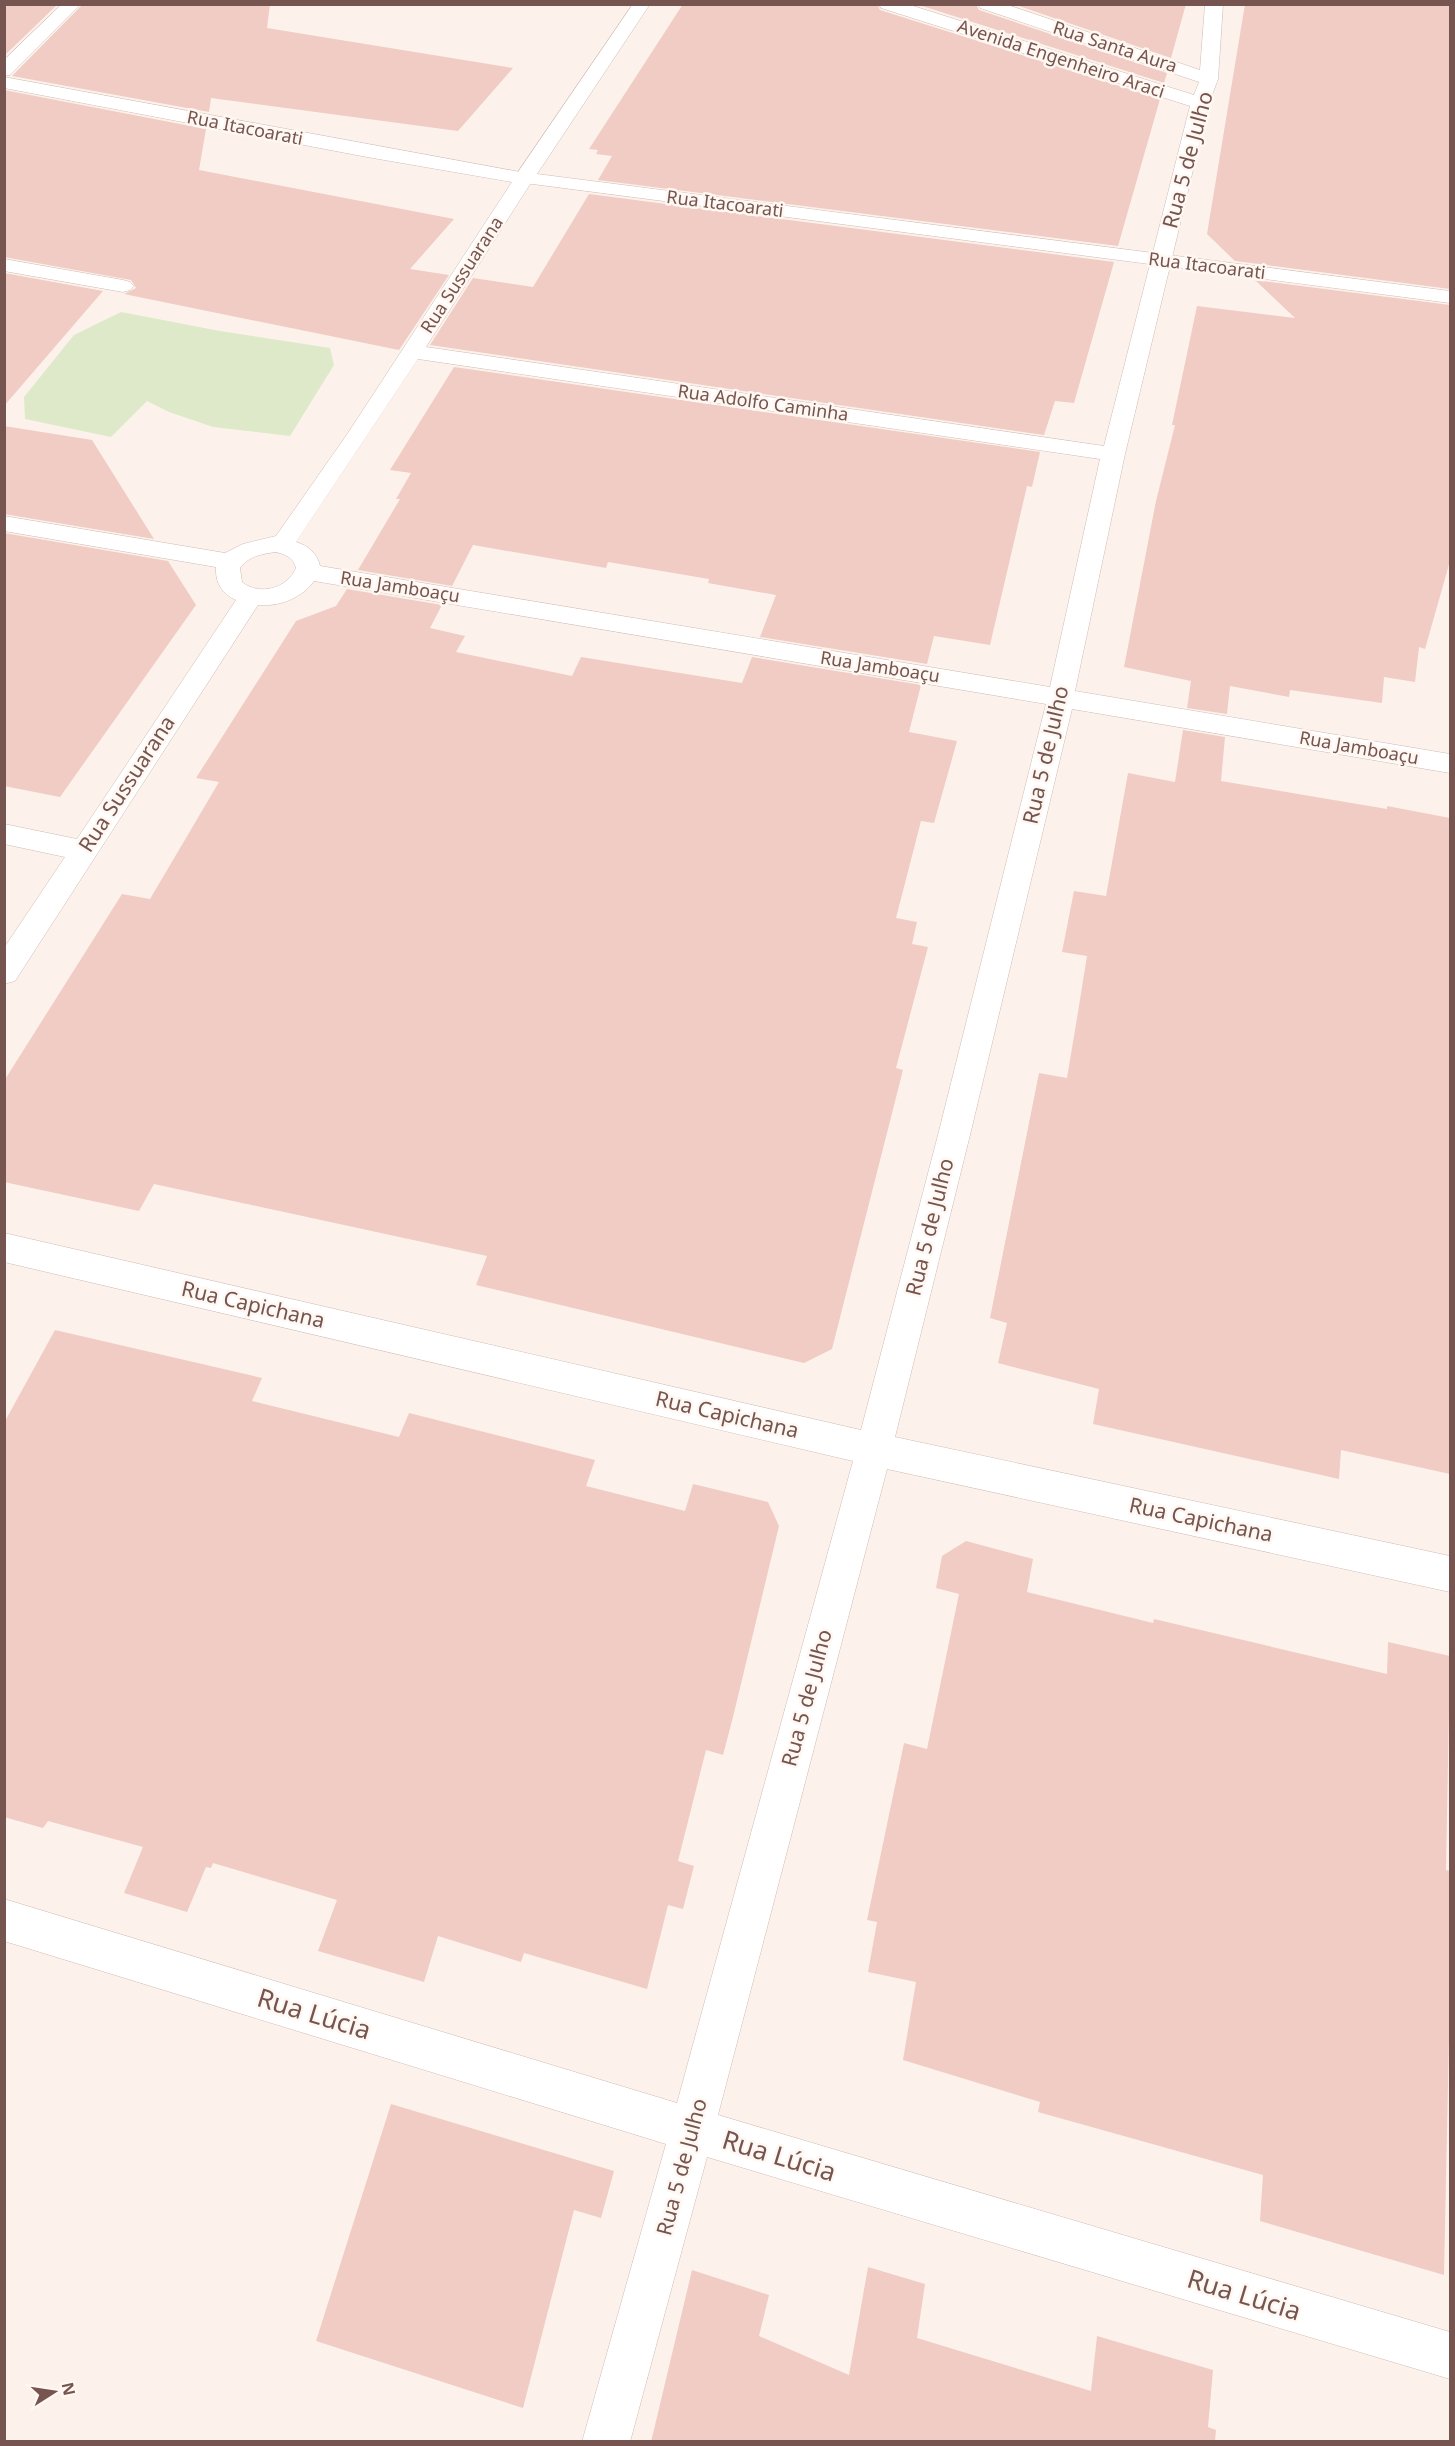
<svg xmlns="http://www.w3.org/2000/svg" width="1455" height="2446" viewBox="0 0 1455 2446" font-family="'Noto Sans',sans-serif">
<rect width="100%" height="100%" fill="#fcf2eb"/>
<!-- green -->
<path fill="#dee9ca" d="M121 312 220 331 330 348 334 365 290 436 213 427 169 412 147 401 111 437 25 419 24 397 74 335Z"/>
<!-- building -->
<path fill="#f0ccc4" d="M4 4H58L4 56Z
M83 4H270L267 28 513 68 458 131 211 98 209 112 12 76Z
M683 4H877L880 10 1160 99 1118 246 598 180 612 156 596 154 598 150 589 149Z
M916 4H976L979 10 1167 73 1164 83Z
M1013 4H1186L1171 58Z
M1245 4H1450V289L1235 261 1207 234Z
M4 90 206 129 199 170 454 219 410 269 449 275 399 350 124 294 136 288 131 280 4 257Z
M589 194 1114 262 1074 403 1055 401 1044 435 430 345 473 278 533 287Z
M4 273 103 291 4 406Z
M1255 280 1450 305V561L1425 649 1419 647 1415 682 1384 677 1382 703 1290 690 1289 697 1230 686 1227 714 1187 708 1191 681 1124 667 1156 501 1175 425H1172L1197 306 1295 318Z
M454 367 1040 452 1032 487 1027 486 990 645 934 636 927 664 760 637 776 595 708 583 709 579 608 562 606 568 473 545 452 586 358 570 400 499H396L411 473 390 470Z
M4 426 92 440 154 539 4 514Z
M4 533 168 561 196 605 60 797 4 786Z
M347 589 442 605 430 628 465 636 456 652 572 676 581 657 742 683 752 657 921 685 909 732 957 741 934 823 921 821 896 918 917 922 912 944 928 947 896 1068 903 1070 832 1349 804 1363 476 1285 487 1256 154 1184 139 1211 4 1182V1081L122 894 150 899 219 782 196 778 296 621 336 606Z
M1183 730 1225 737 1221 781 1387 809V806L1450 818V1474L1341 1450 1339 1479 1093 1424 1099 1389 998 1363 1007 1323 990 1318 1039 1073 1067 1078 1078 1012 1087 956 1062 952 1074 891 1106 896 1128 773 1175 782Z
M55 1330 262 1378 252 1401 399 1437 409 1413 595 1460 586 1486 685 1511 693 1484 768 1502 779 1526 733 1717 723 1755 706 1750 678 1861 694 1866 683 1909 668 1905 647 1989 524 1953 521 1962 438 1936 424 1982 318 1951 337 1900 213 1863 211 1868 206 1867 187 1912 124 1893 143 1847 48 1821 43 1828 4 1817V1423Z
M966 1541 1033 1559 1027 1592 1153 1623 1154 1619 1387 1674 1388 1642 1450 1656 1446 1870 1450 1871V1991L1444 2275 1260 2221 1263 2175 1038 2112 1040 2102 903 2060 916 1982 868 1972 877 1922 867 1920 904 1743 927 1749 959 1594 936 1588 942 1556Z
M391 2104 614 2171 601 2218 574 2210 523 2408 316 2341Z
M868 2267 925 2284 917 2338 1091 2391 1097 2336 1213 2370 1208 2427 1216 2430 1215 2442H651L692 2270 769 2295 759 2336 849 2375Z"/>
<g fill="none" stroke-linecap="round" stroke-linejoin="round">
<defs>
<path id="service" d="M4 259 123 280 130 282 134 286 130 290 123 292 4 271Z"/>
<path id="minor" d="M62 4H81L10 75 4 76V60Z
M879 4H907L1194 95 1199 82 980 8 978 4H1005L1200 70 1205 4H1223L1218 79 1209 103 1125 454 1075 691 1450 754V773L1072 709 970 1135 895 1437 1450 1556V1592L887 1469 718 2115 1450 2332V2379L707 2157 630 2442H582L666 2144 4 1941V1899L677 2103 853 1461 4 1262V1233L861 1430 938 1135 1046 704 314 581C302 598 279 607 258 605L15 981 4 984V948L65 857 4 844V824L77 839 236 600C222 594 215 583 216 567L4 531V516L225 553 243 544 276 536 348 433 512 182 367 157 4 88V77L531 174 534 178 426 347 1104 446 1190 106 881 8ZM418 359 1100 459 1050 687 320 566C317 553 309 546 296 542ZM276 552C286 555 293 557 296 568 287 589 259 596 242 582L240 568C248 556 262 554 276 552Z"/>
<path id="tertiary" d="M633 4H650L537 174 1450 291V303L517 182 514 178Z"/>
</defs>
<!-- service casing -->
<use href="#service" stroke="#d0bab3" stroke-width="1"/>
<!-- minor casing -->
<use href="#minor" stroke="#d0bab3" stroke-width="1"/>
<!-- tertiary casing -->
<use href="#tertiary" stroke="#d0bab3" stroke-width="1"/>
<!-- service -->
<use href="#service" fill="#fff" fill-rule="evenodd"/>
<!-- minor -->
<use href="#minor" fill="#fff" fill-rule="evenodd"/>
<!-- tertiary -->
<use href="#tertiary" fill="#fff" fill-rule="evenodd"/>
</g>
<g text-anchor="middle" stroke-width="5" stroke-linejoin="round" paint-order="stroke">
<!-- far-street labels -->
<g font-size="18" fill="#76544f" stroke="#fef7f2">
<text transform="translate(1115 47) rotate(18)" y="6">Rua Santa Aura</text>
<text transform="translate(1061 59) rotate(18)" y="6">Avenida Engenheiro Araci</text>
<text transform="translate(245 128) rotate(11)" y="6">Rua Itacoarati</text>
<text transform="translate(725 204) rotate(7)" y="6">Rua Itacoarati</text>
<text transform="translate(1207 266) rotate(7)" y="6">Rua Itacoarati</text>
<text transform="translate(462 275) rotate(-57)" y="6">Rua Sussuarana</text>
<text transform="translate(763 403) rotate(8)" y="6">Rua Adolfo Caminha</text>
<text transform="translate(400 587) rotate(9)" y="6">Rua Jamboaçu</text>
<text transform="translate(880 667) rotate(9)" y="6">Rua Jamboaçu</text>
<text transform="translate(1359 748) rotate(10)" y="6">Rua Jamboaçu</text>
</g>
<!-- street labels -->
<g font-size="21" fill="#76544f" stroke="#fef7f2">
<text transform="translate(1188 160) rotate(-75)" y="7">Rua 5 de Julho</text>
<text transform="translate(1046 755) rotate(-77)" y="7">Rua 5 de Julho</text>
<text transform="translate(127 784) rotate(-57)" y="7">Rua Sussuarana</text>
<text transform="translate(930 1227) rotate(-76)" y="7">Rua 5 de Julho</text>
<text transform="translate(253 1305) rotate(13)" y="7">Rua Capichana</text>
<text transform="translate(727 1415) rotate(13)" y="7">Rua Capichana</text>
<text transform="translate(1201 1520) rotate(12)" y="7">Rua Capichana</text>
<text transform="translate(807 1698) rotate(-75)" y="7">Rua 5 de Julho</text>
<text transform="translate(682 2167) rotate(-75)" y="7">Rua 5 de Julho</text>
</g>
<!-- near-street labels -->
<g font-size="26" fill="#76544f" stroke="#fef7f2">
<text transform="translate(314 2014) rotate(17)" y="9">Rua Lúcia</text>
<text transform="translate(779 2156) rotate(17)" y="9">Rua Lúcia</text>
<text transform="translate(1244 2295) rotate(17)" y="9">Rua Lúcia</text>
</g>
</g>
<!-- border -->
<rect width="1455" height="2446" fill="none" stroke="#76544f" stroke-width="12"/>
<!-- north arrow -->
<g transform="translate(54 2392) rotate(78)" stroke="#fef7f2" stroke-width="4.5" paint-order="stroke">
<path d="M0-4.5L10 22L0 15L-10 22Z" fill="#76544f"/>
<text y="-9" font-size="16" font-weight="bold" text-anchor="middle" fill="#76544f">N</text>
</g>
</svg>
